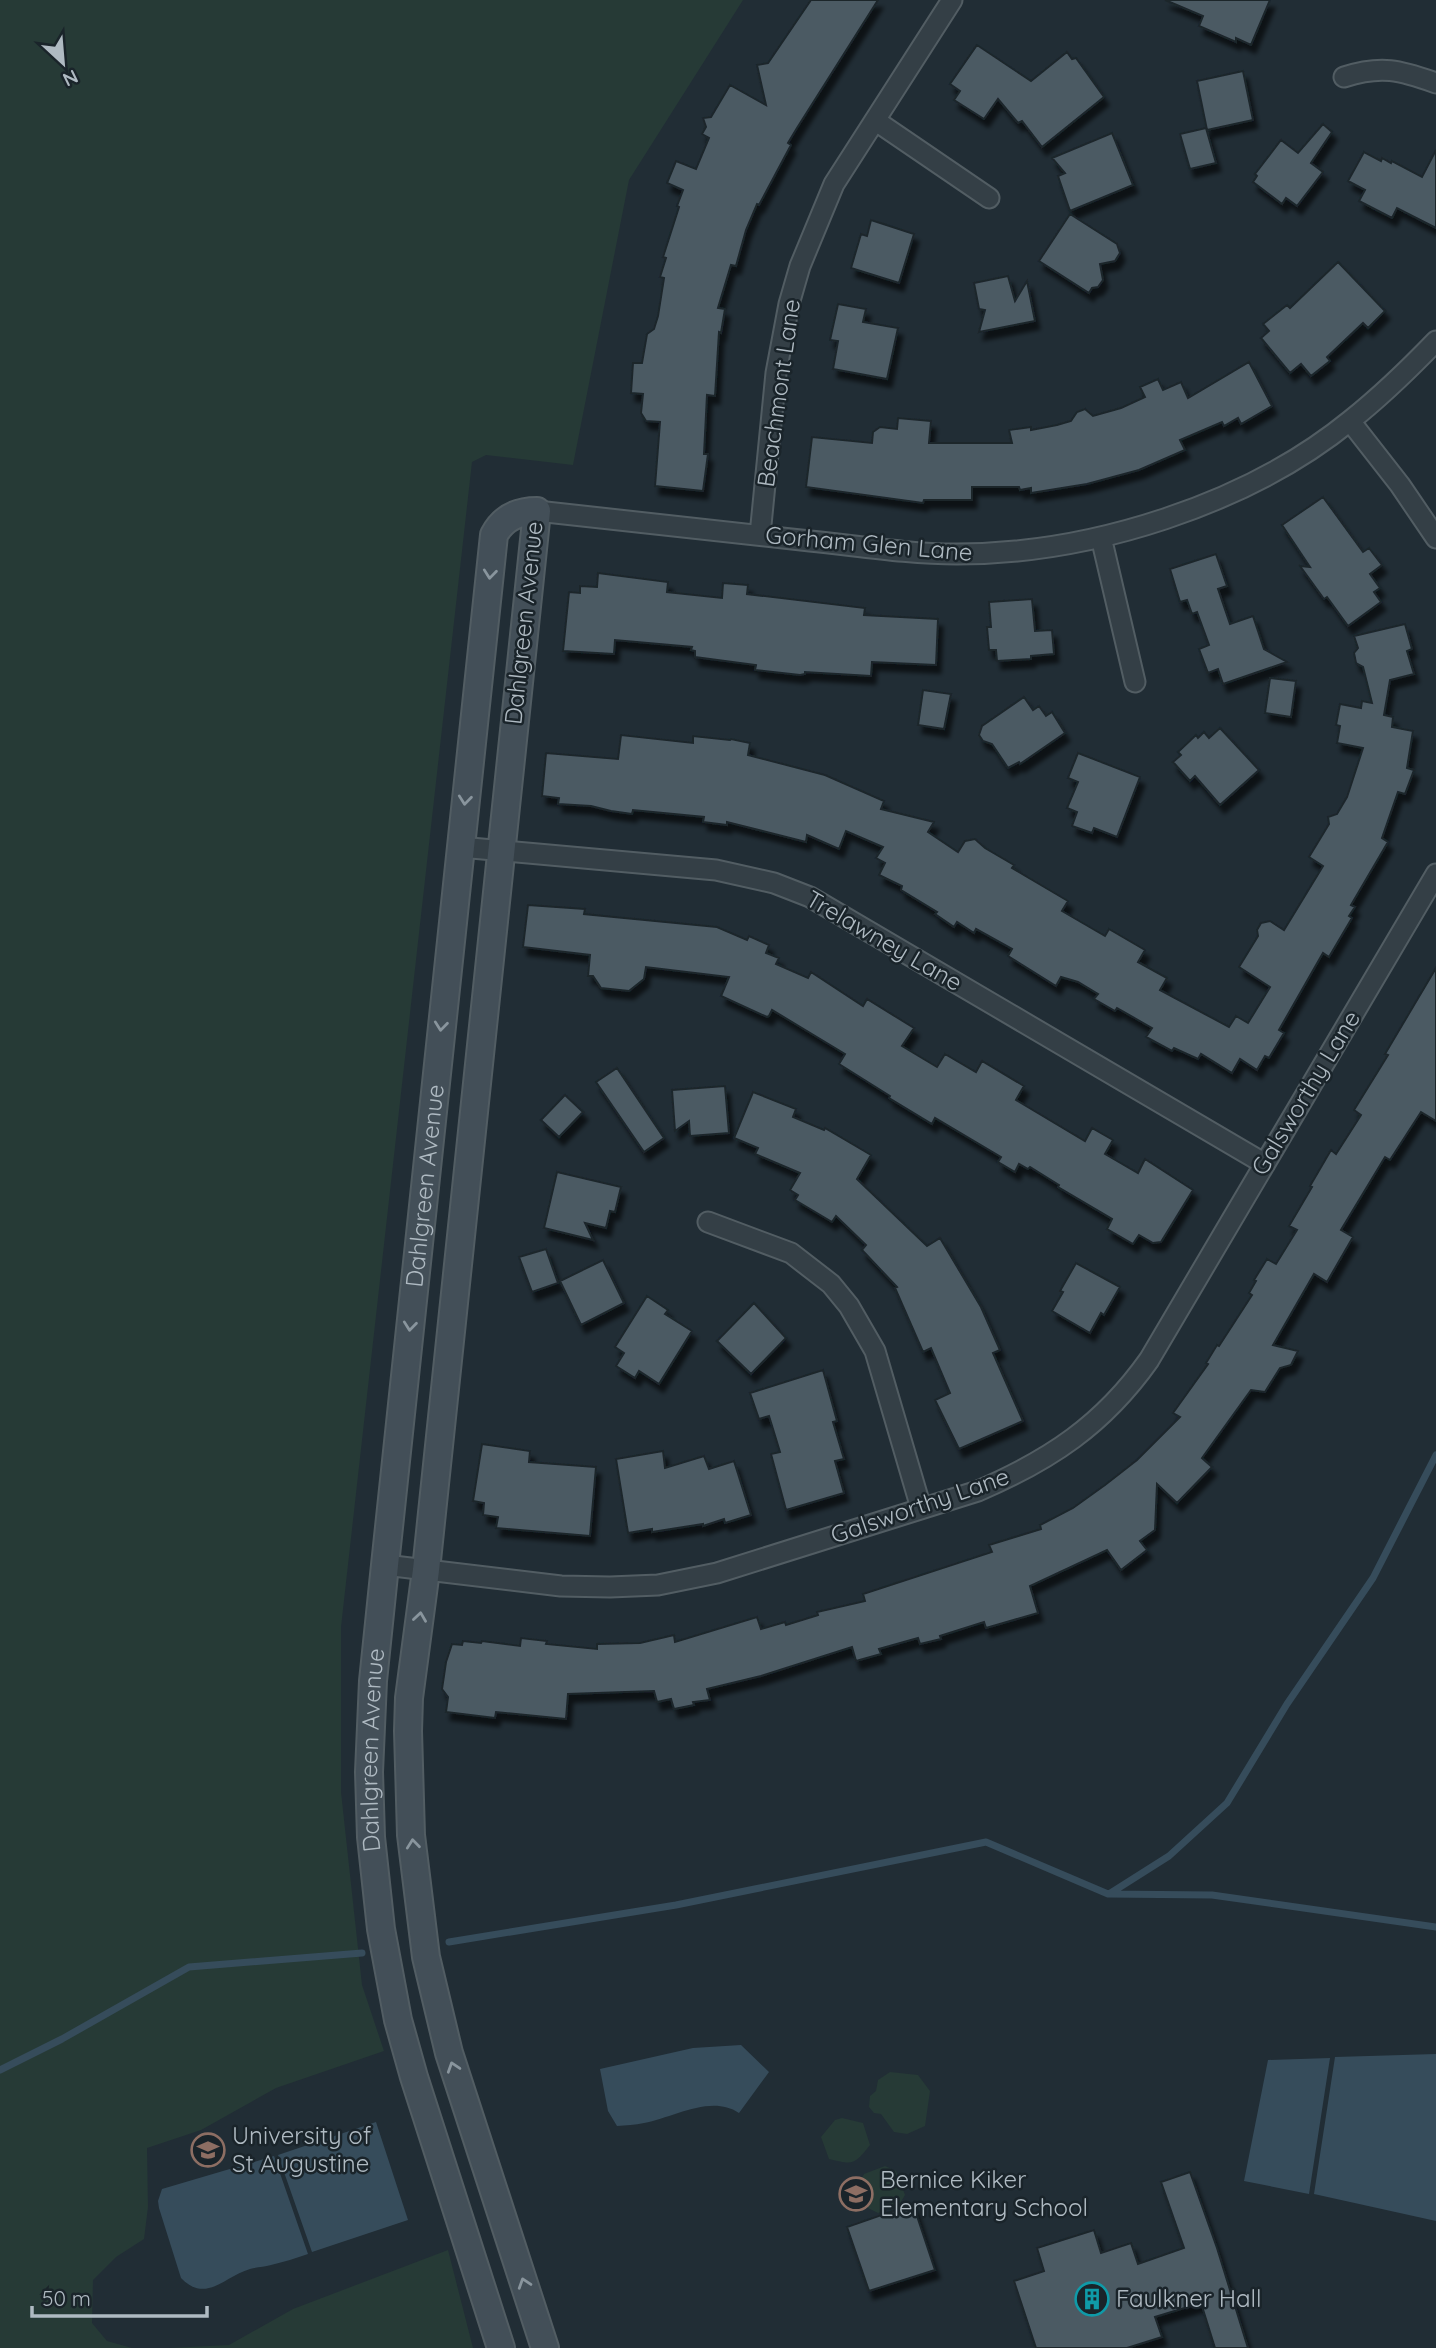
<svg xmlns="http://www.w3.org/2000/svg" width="1436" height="2348" viewBox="0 0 1436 2348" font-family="Quicksand,sans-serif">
<defs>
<filter id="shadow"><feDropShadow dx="4.5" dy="8" stdDeviation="2" flood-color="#0009"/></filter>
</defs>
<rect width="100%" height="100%" fill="#212d35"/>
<!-- green -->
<path fill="#263a36" d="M0 0H743L629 180 573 465 486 455 472 462 341 1627V1792L362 1985 384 2051 276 2088 201 2130 147 2148 148 2207 144 2239 116 2257 93 2280 92 2323 107 2341 132 2348H0Z
M890 2072 918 2075 930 2091 925 2126 907 2134 894 2132 881 2114 874 2113 869 2107 870 2096 876 2091 878 2080Z
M842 2118 863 2123 870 2145C854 2165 854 2165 829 2159L821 2137 835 2120Z
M885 2166 896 2171 905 2195 899 2205 878 2213 868 2208 859 2184 864 2174Z
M448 2250 473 2348H169L229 2345 293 2309Z"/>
<!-- water -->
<path fill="#364c5b" d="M741 2045 769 2072 739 2113C711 2094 673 2118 644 2123 635 2125 626 2125 617 2126L608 2111 600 2069 693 2048Z
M1436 2054V2221L1314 2194 1335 2057Z
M1330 2058 1309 2194 1244 2181 1268 2060Z
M376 2122 408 2220 312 2252 278 2155Z
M274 2156 308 2254C296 2258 284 2262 271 2265 264 2267 257 2267 250 2269 225 2276 206 2304 181 2278L159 2208 158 2201 162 2189Z"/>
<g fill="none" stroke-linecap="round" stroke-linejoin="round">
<!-- stream -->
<path stroke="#364c5b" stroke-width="7" d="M1109 1894 1169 1856 1227 1803 1287 1704 1373 1578 1436 1455
M449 1942 676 1905 986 1842 1108 1894 1212 1895 1436 1927
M0 2070 62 2039 189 1967 362 1953"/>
</g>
<!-- building -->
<path fill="#4c5a64" stroke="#1c262c" stroke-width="2" filter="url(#shadow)" d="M811 0H878L797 128 788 143 791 145 759 205 757 204 746 230 736 266 731 265 718 308 725 309 721 333 719 332 715 396 707 395 704 454H708L703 491 655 486 660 422 646 421 641 413 643 394 631 393 633 363H642L647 334 654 329 658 316 664 278 660 277 666 258 663 257 679 207 677 206 683 190 667 183 676 161 696 169 709 138 702 134 706 127 703 118 711 117 730 85 766 105 757 65 768 63Z
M1165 0H1270L1251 45 1236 38V42L1199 26 1203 16Z
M977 45 1031 81 1067 52 1072 59 1076 58 1104 97 1042 147 1022 121 1018 123 998 99 984 119 954 100 960 91 950 84Z
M1243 71 1253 120 1207 130 1197 81Z
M1323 124 1332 132 1311 163 1323 172 1297 206 1286 198 1282 204 1253 182 1257 176 1255 174 1281 140 1298 153Z
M1206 128 1216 163 1190 169 1180 134Z
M1112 133 1133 185 1070 211 1058 176 1065 173 1052 158Z
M1436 150V228L1397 208 1392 218 1359 201 1365 190 1348 181 1364 152 1381 161 1382 158 1391 163 1392 161 1422 177Z
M1070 214 1117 244 1120 253 1115 261 1100 264 1103 280 1098 287 1092 288 1089 293 1039 261Z
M871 220 914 234 899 283 851 268 861 234 867 236Z
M1338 262 1385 311 1368 328 1363 323 1327 357 1330 361 1311 376 1301 364 1290 373 1261 338 1269 331 1263 324 1287 305 1290 308Z
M1008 276 1015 301 1027 281 1035 321 979 332 985 310 979 309 974 283Z
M838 304 866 309 863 322 898 328 887 379 833 369 838 341 830 340Z
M1249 362 1272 406 1241 424 1238 418 1224 426 1222 422 1180 440 1185 450 1139 470 1087 484 1031 493V488L1020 490 1019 487H972V500H924L923 503 806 487 812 437 872 443 873 432 880 427 897 429 898 418 931 421 929 443H1012L1009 430 1031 427V430L1057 425 1071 421 1077 412 1085 409 1093 416 1121 408 1145 397 1140 387 1158 379 1163 390 1181 382 1188 398Z
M1323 497 1363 552 1369 548 1382 565 1370 574 1380 588 1374 592 1381 602 1348 626 1327 597 1324 599 1300 566 1310 567 1282 525Z
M1216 554 1227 586 1218 589 1230 624 1253 616 1264 649 1287 662 1223 684 1218 669 1208 673 1199 649 1209 645 1197 612 1192 614 1187 600 1180 602 1170 569Z
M598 573 668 582 667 592 722 598 723 583 748 585 747 594 865 608 864 615 938 619 936 665 872 662 871 676 805 672V674L800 675 755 670 756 665 695 657V651L691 650 692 647 615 640 614 654 563 651 569 592 580 593V586L597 587Z
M1032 599 1035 631 1052 630 1054 654 1031 656V659L997 661 996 650H989L987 627H991L989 602Z
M1405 624 1412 649 1407 651 1414 674 1390 680 1384 715 1393 717 1392 727 1413 731 1407 768 1414 770 1405 794 1398 792 1382 838 1388 842 1351 905 1355 907 1349 916 1352 918 1329 957 1323 953 1279 1030 1284 1033 1269 1058 1265 1056 1257 1070 1240 1059 1232 1073 1201 1054 1198 1059 1174 1048 1172 1051 1146 1037 1152 1028 1117 1008 1115 1011 1094 999 1098 994 1078 982 1061 977 1056 986 1008 956 1012 949 976 929 974 933 957 922 954 927 935 914 937 912 901 890 902 886 879 875 885 863 876 858 883 847 846 831 839 849 807 835 806 842 727 822V825L703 822 704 817 633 810 632 814 611 811 591 806 558 804 559 798 542 796 546 753 618 759 621 735 693 743V736L730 740 731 739 750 743 748 755 825 775 884 801 881 809 934 822 928 832 958 852 965 841 975 839 985 848 1014 865 1012 868 1068 901 1062 911 1105 936 1109 929 1145 950 1138 962 1167 978 1160 990 1229 1027 1236 1016 1248 1023 1270 987 1239 967 1258 936 1257 930 1261 923 1270 921 1284 930 1323 866 1309 857 1329 824 1328 817 1337 814 1347 797 1363 748 1337 743 1340 726 1336 725 1340 704 1361 708 1362 701 1372 703 1363 667 1356 663 1354 653 1358 648 1354 636Z
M1270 678 1296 681 1291 717 1265 713Z
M923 690 951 694 944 729 918 725Z
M1024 697 1033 710 1039 706 1046 716 1052 712 1065 733 1020 764 1019 762 1008 768 992 744 983 741 979 735 982 726Z
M1220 728 1259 770 1220 805 1195 776 1190 781 1173 762 1181 755 1178 752 1196 735 1198 738 1204 732 1209 738Z
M1078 753 1140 777 1117 837 1094 828 1092 833 1072 826 1077 812 1067 808 1078 782 1068 778Z
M528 905 585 909 584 914 717 927 747 940 749 936 769 945 766 953 779 958 776 964 808 978 811 972 863 1006 867 999 914 1028 902 1046 937 1067 945 1054 976 1072 982 1061 1024 1086 1016 1100 1085 1141 1092 1128 1113 1140 1105 1154 1138 1173 1145 1159 1193 1190 1161 1242 1153 1243 1139 1235 1133 1244 1107 1229 1112 1219 1058 1187 1059 1185 1030 1167 1028 1169 1019 1164 1015 1172 998 1162 1001 1157 935 1118 932 1124 889 1098 890 1096 839 1064 845 1054 802 1028 772 1010 769 1016 767 1017 721 996 729 977 646 967 644 979 629 991 601 988 593 976H588L590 955 523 947Z
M1436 968V1121L1421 1112 1390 1160 1385 1157 1341 1230 1353 1237 1327 1282 1314 1274 1273 1345 1298 1351 1291 1365 1280 1368 1265 1392 1251 1390 1202 1458 1212 1467 1177 1503 1157 1484 1155 1530 1140 1541 1147 1550 1121 1570 1107 1550 1030 1586 1038 1613 986 1628 984 1622 940 1636 941 1639 920 1644 918 1638 879 1649 881 1654 856 1661 852 1647 761 1676 707 1689 710 1700 693 1702 694 1705 674 1709 671 1699 657 1702 654 1691 568 1694 566 1719 496 1712 495 1718 446 1712 448 1697 442 1689 446 1662 452 1644 462 1645 463 1641 481 1643 482 1641 520 1646 521 1638 547 1641 546 1644 597 1649V1644L640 1643 674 1635 675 1642 757 1617 761 1629 785 1622 786 1625 818 1615 817 1612 865 1601 863 1594 992 1552 989 1545 1041 1529 1040 1525 1073 1508 1105 1485 1137 1460 1180 1417 1173 1413 1208 1364 1206 1363 1217 1345 1219 1346 1252 1295 1249 1293 1256 1281 1254 1280 1267 1259 1276 1264 1297 1230 1289 1226 1312 1187 1310 1186 1331 1150 1336 1154 1361 1115 1354 1110 1388 1055 1385 1054Z
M617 1068 664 1138 644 1152 596 1082Z
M725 1086 729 1133 690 1136 689 1121 675 1131 672 1090Z
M753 1092 796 1109 793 1117 824 1130 825 1128 871 1155 857 1179 927 1246 940 1238 981 1307 1000 1350 993 1353 1023 1421 959 1449 935 1400 950 1393 931 1348 923 1352 895 1288 897 1287 862 1250 866 1245 836 1216 832 1222 795 1200 798 1195 790 1190 800 1173 755 1154 758 1148 734 1138Z
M565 1095 583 1112 559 1137 541 1120Z
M557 1172 621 1187 615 1212 610 1211 606 1228 585 1223 593 1240 544 1228Z
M546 1249 558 1283 532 1292 519 1257Z
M603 1260 624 1303 581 1325 560 1281Z
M1076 1263 1120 1287 1104 1315 1101 1313 1090 1333 1052 1311 1063 1292 1060 1291Z
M647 1296 668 1310 665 1314 692 1331 659 1384 639 1371 635 1378 616 1366 624 1353 615 1347Z
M754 1303 786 1338 751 1374 717 1341Z
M823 1370 837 1421 833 1422 844 1459 835 1461 844 1493 786 1510 771 1454 780 1452 769 1416 759 1419 750 1393Z
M482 1444 530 1451 529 1462 596 1467 590 1536 496 1528 498 1517 483 1515 484 1503 473 1501Z
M663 1451 665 1468 704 1456 709 1469 734 1461 751 1515 725 1523 724 1519 703 1526V1524L652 1532V1529L628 1533 616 1459Z
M1190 2172 1217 2248 1248 2348H1215L1201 2303 1155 2317 1162 2337 1127 2348H1036L1014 2281 1044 2271 1037 2248 1094 2230 1101 2253 1131 2243 1138 2264 1184 2248 1161 2182Z
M913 2204 935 2270 869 2291 847 2227Z"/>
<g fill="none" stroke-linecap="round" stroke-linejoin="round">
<defs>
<path id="street" d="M1344 77C1381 65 1400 70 1436 83
M876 121 989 198
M1350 421 1400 485 1436 538
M537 511C628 521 719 531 810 541 859 546 908 554 957 554 1090 554 1247 505 1351 420 1381 396 1409 369 1436 341
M760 535 776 373 789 304 800 266 834 184 952 0
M1101 537 1135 682
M460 847 716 870 774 883 810 897 1265 1164
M708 1222 791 1253 831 1284 849 1306 875 1351 921 1508
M385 1565 561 1586 610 1587 658 1585 717 1573 978 1491C1050 1460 1103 1425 1149 1360L1436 874"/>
<g id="secondary">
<path id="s1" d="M501 2348 414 2077 398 2020 381 1929 371 1837 369 1772 373 1681 385 1565 494 535C503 518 518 511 537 511L426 1570 409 1698 408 1731 411 1835 426 1957 449 2053 545 2348"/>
</g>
</defs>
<!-- street casing -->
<use href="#street" stroke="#525d63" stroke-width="23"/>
<!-- secondary casing -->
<use href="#secondary" stroke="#525d63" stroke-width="30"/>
<!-- street -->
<use href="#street" stroke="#343f46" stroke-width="19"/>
<!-- secondary -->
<use href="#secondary" stroke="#434f58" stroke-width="26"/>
</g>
<!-- one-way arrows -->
<defs><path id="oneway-chevron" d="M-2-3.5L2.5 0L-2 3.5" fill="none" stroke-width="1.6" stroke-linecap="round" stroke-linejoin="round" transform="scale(1.75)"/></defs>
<g stroke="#89959d">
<use href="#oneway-chevron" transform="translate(490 574) rotate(96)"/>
<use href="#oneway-chevron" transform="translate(465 800) rotate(96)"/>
<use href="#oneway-chevron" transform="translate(441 1026) rotate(96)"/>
<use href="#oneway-chevron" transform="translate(410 1326) rotate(96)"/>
<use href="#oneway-chevron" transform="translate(420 1617) rotate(-82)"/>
<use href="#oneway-chevron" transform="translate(413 1844) rotate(-96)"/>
<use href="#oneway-chevron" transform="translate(453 2067) rotate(-108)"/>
<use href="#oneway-chevron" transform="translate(524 2283) rotate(-108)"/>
</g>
<!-- icons -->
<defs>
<symbol id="university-ring" viewBox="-11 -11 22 22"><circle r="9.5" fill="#1a242a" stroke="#8d6e63" stroke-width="1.5"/><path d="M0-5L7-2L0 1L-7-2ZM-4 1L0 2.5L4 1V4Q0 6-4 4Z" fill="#8d6e63"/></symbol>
<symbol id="school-ring" viewBox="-11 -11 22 22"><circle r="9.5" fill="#1a242a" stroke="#8d6e63" stroke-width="1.5"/><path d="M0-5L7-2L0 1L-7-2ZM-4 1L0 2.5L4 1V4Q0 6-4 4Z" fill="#8d6e63"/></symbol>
<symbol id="building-ring" viewBox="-11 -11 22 22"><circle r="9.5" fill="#1a242a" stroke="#0f9aa8" stroke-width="1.5"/><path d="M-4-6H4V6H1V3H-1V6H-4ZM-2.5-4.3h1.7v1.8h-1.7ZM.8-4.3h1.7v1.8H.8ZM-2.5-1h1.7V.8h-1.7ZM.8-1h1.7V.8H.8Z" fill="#0f9aa8"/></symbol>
</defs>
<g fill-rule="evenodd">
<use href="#university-ring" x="189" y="2131" width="38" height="38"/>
<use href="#school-ring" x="837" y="2175" width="38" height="38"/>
<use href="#building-ring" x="1073" y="2280" width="38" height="38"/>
</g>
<g text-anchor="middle" stroke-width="5" stroke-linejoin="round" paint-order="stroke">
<!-- street labels -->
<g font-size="24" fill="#afbac2" stroke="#1a242a">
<text transform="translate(779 393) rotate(-82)" y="8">Beachmont Lane</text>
<text transform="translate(869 544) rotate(5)" y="8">Gorham Glen Lane</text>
<text transform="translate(524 623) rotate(-84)" y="8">Dahlgreen Avenue</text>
<text transform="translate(884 941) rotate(30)" y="8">Trelawney Lane</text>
<text transform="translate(1306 1093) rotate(-59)" y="8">Galsworthy Lane</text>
<text dy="8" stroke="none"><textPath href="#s1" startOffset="1183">Dahlgreen Avenue</textPath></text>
<text transform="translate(920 1506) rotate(-19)" y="8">Galsworthy Lane</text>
<text dy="8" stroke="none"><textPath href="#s1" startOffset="616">Dahlgreen Avenue</textPath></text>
</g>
<!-- poi labels -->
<g font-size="24" fill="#afbac2" stroke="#1a242a" text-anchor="start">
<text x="232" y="2144">University of<tspan x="232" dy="28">St Augustine</tspan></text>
<text x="880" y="2188">Bernice Kiker<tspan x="880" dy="28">Elementary School</tspan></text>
<text x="1116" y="2307">Faulkner Hall</text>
</g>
</g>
<!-- north arrow -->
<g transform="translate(63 63) rotate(154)" stroke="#1a242a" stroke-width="5" paint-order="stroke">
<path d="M0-5L12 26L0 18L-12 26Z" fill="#afbac2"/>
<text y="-10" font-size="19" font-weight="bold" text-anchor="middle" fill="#afbac2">N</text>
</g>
<!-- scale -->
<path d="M32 2306v10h175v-10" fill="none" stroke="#afbac2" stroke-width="3.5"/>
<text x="42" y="2306" font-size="21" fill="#afbac2" stroke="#1a242a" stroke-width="5" paint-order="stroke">50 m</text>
</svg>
